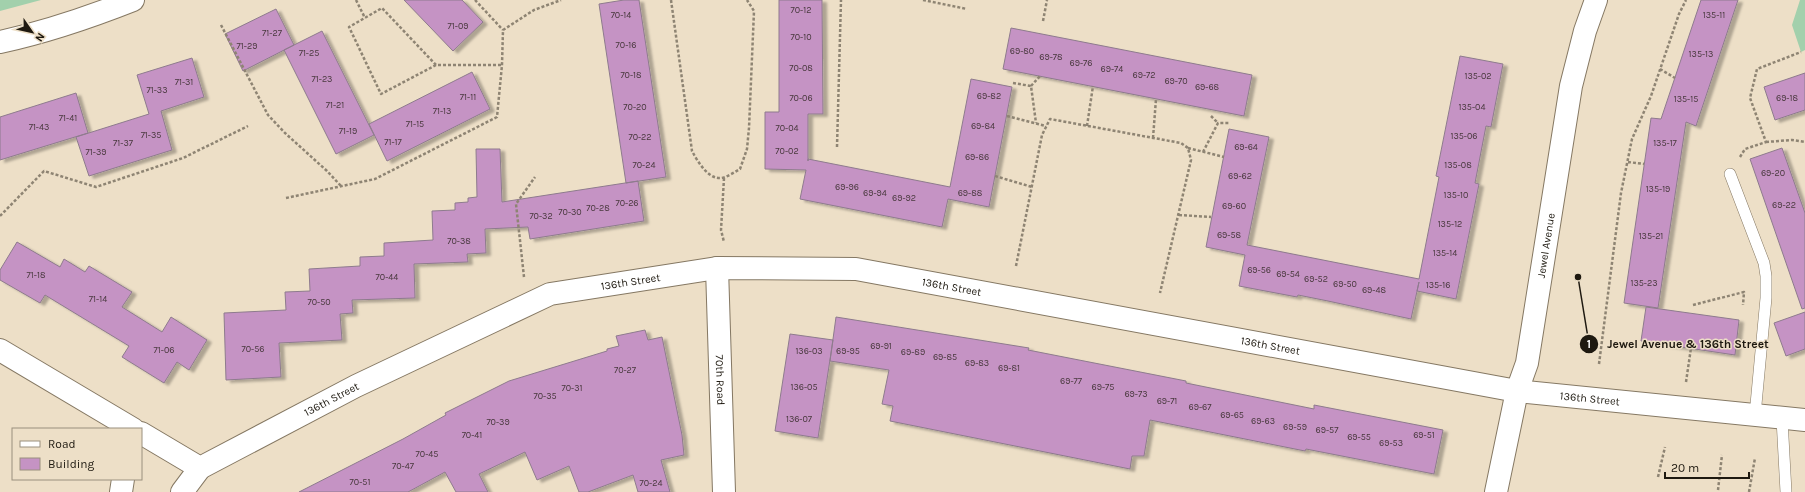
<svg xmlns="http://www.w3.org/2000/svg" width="1805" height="492" viewBox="0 0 1805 492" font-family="Karla,sans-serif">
<defs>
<filter id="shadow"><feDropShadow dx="4.5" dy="2.5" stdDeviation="1" flood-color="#0004"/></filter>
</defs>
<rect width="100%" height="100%" fill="#eddfc7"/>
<!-- green -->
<path fill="#a2d0ac" d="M0 0H41L0 11Z
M1800 0H1805V50L1801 52 1792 25Z"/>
<!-- building -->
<path fill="#c593c4" stroke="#8e7b8d" filter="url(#shadow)" d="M404 0H462L483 22 453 51Z
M624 0H639L666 177 626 183 599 4Z
M779 0H822L823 114H808V161V159L950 187 971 79 1012 87 989 207 948 199 942 227 800 199 806 170 765 169V112H779Z
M1701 0H1738L1696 126 1686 122 1658 308 1624 303 1651 118 1661 119Z
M276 9 294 45 243 71 225 34Z
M1011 28 1252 75 1244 116 1003 69Z
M322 31 374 135 336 154 284 50Z
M1460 56 1503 64 1491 127 1486 126 1475 183 1479 184 1456 299 1417 291 1419 282 1411 319 1328 301 1298 295 1297 297 1239 286 1245 255 1206 247 1229 129 1269 137 1247 245 1419 279 1439 177 1436 176Z
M192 58 204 97 161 111 172 150 89 176 76 137 149 114 137 75Z
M472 72 490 109 387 161 369 124Z
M1805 73V110L1775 120 1764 87Z
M76 93 88 133 0 160V117Z
M1782 148 1805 213V308L1802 309 1750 159Z
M476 149H500L502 202 638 181 644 221 530 239 528 227 485 229 486 253 467 254 468 262 414 264 415 298 352 300 353 313 340 314 342 340 279 343 281 377 226 380 224 313 286 310 285 292 310 291 309 269 360 266V257L384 256V243L433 240 432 211 455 210V203L468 202V198L477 197Z
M17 242 60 267 64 259 85 272 89 266 132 292 122 307 162 332 171 317 207 340 189 370 177 362 164 383 122 357 129 346 45 295 40 303 0 280V270Z
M1646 307 1739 320 1735 355 1641 341Z
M1805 312V349L1786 356 1774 323Z
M836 317 1029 348 1028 350 1186 381V383L1314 409V405L1443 430 1434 474 1306 449 1305 451 1150 420 1144 456H1132L1130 469 890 421 893 406 882 404 889 370 830 361Z
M645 330 648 340 662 337 682 435 684 455 661 460 670 492H638L633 475 588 492H579L569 466 537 480 525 452 479 474 488 492H456L445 472 408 492H299L403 439 446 415 445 413 509 381 607 351V349L619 346 616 336Z
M790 334 833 340 818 438 775 431Z"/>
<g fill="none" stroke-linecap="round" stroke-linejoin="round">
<defs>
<path id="lane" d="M1730 174 1764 263 1766 276V298L1755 415
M1782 419 1786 492"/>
<g id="street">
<path id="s1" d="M717 268 724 492"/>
<path d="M0 350 133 429"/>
<path id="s2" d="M141 433 200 468 356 386 550 294 717 268 856 269 1517 391 1805 420"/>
<path d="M121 492 123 479"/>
<path d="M182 492 200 468"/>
</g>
<g id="secondary">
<path d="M0 42C46 32 90 17 133 0"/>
<path id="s3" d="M1496 492 1517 391 1527 363 1571 86 1585 31 1596 0"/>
</g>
</defs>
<!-- lane casing -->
<use href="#lane" stroke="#857863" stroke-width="12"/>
<!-- street casing -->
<use href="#street" stroke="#857863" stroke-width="24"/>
<!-- secondary casing -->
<use href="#secondary" stroke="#857863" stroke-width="24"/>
<!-- path -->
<path stroke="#8e8473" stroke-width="2.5" stroke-dasharray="3 2" stroke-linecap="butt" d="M356 0 365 18
M475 0 503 30
M671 0 692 151C698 162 710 183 725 177 730 175 735 172 740 169L747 149 749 128 754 11 747 0
M923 0 967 9
M1043 21 1047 0
M221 25 268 115 285 133 327 171 341 186
M436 65 381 94 349 27 382 8 436 65H502
M1660 69 1675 78
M1013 83 1031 86 1036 123
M1031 86 1040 76
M1007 116 1046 126
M1211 116 1218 123
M1087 126 1093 86
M1153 138 1156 99
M1766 142 1792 140 1805 142
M837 147 841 0
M1188 148 1224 157
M1203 152 1218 123H1230
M1740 157 1745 149 1766 142 1750 98 1757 69 1801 52
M1628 162 1644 164
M995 176 1032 187
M724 178 721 230 724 242
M286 198 375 179 497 117 502 65 503 30 534 10 561 0
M1179 215 1211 217
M0 216 44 171 96 187 183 158 248 126
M1016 266 1042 135 1050 119 1181 143 1188 148 1191 160 1160 293
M524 277 516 204 535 177
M1693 305 1744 292 1743 305
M1599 364 1621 193 1632 139 1651 96 1679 14 1686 0
M1686 382 1691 348
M1658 477 1665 447
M1718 490 1722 455
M1749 492 1755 458"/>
<!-- lane -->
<use href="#lane" stroke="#fff" stroke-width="11"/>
<!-- street -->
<use href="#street" stroke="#fff" stroke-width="22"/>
<!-- secondary -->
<use href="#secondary" stroke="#fff" stroke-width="22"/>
</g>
<g text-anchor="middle" stroke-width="3" stroke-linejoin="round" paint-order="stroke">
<!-- number labels -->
<g font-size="9" fill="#48383d">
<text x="801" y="13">70-12</text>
<text x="621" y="18">70-14</text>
<text x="1714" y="18">135-11</text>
<text x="458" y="29">71-09</text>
<text x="272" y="36">71-27</text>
<text x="801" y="40">70-10</text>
<text x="626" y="48">70-16</text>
<text x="247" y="49">71-29</text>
<text x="1022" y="54">69-80</text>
<text x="309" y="56">71-25</text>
<text x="1701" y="57">135-13</text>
<text x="1051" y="60">69-78</text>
<text x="1081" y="66">69-76</text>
<text x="801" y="71">70-08</text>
<text x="1112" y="72">69-74</text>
<text x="631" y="78">70-18</text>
<text x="1144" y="78">69-72</text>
<text x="1478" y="79">135-02</text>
<text x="322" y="82">71-23</text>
<text x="1176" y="84">69-70</text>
<text x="184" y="85">71-31</text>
<text x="1207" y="90">69-68</text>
<text x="157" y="93">71-33</text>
<text x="989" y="99">69-82</text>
<text x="468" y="100">71-11</text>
<text x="801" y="101">70-06</text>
<text x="1787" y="101">69-18</text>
<text x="1686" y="102">135-15</text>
<text x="335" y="108">71-21</text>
<text x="635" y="110">70-20</text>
<text x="1472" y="110">135-04</text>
<text x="442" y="114">71-13</text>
<text x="68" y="121">71-41</text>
<text x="415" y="127">71-15</text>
<text x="983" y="129">69-84</text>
<text x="39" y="130">71-43</text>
<text x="787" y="131">70-04</text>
<text x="348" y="134">71-19</text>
<text x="151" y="138">71-35</text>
<text x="1464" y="139">135-06</text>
<text x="640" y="140">70-22</text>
<text x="393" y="145">71-17</text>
<text x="123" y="146">71-37</text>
<text x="1665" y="146">135-17</text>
<text x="1246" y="150">69-64</text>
<text x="787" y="154">70-02</text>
<text x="96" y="155">71-39</text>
<text x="977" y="160">69-86</text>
<text x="644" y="168">70-24</text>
<text x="1458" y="168">135-08</text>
<text x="1773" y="176">69-20</text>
<text x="1240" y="179">69-62</text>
<text x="847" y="190">69-96</text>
<text x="1658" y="192">135-19</text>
<text x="875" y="196">69-94</text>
<text x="970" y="196">69-88</text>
<text x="1456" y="198">135-10</text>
<text x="904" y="201">69-92</text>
<text x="627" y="206">70-26</text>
<text x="1784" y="208">69-22</text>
<text x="1234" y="209">69-60</text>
<text x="598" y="211">70-28</text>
<text x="570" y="215">70-30</text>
<text x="541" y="219">70-32</text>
<text x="1450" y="227">135-12</text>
<text x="1229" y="238">69-58</text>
<text x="1651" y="239">135-21</text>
<text x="459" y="244">70-38</text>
<text x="1445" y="256">135-14</text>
<text x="1259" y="273">69-56</text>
<text x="1288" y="277">69-54</text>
<text x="36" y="278">71-18</text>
<text x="387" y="280">70-44</text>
<text x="1316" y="282">69-52</text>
<text x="1644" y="286">135-23</text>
<text x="1345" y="287">69-50</text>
<text x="1438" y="288">135-16</text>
<text x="1374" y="293">69-48</text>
<text x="98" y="302">71-14</text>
<text x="319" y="305">70-50</text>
<text x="881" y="349">69-91</text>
<text x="253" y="352">70-56</text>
<text x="164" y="353">71-06</text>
<text x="809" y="354">136-03</text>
<text x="848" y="354">69-95</text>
<text x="913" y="355">69-89</text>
<text x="945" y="360">69-85</text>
<text x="977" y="366">69-83</text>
<text x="1009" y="371">69-81</text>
<text x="625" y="373">70-27</text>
<text x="1071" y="384">69-77</text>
<text x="804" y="390">136-05</text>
<text x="1103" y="390">69-75</text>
<text x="572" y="391">70-31</text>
<text x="1136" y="397">69-73</text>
<text x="545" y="399">70-35</text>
<text x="1167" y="404">69-71</text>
<text x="1200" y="410">69-67</text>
<text x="1232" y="418">69-65</text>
<text x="799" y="422">136-07</text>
<text x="1263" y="424">69-63</text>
<text x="498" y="425">70-39</text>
<text x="1295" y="430">69-59</text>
<text x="1327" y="433">69-57</text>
<text x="472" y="438">70-41</text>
<text x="1424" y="438">69-51</text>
<text x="1359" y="440">69-55</text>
<text x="1391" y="446">69-53</text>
<text x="427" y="457">70-45</text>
<text x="403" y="469">70-47</text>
<text x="360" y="485">70-51</text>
<text x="651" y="486">70-24</text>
</g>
<!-- street labels -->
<g font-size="11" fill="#1e1910" stroke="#eddfc7">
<text dy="4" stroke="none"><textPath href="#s3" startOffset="252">Jewel Avenue</textPath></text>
<text dy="4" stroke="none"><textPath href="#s2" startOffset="541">136th Street</textPath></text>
<text dy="4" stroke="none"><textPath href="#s2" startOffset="865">136th Street</textPath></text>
<text dy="4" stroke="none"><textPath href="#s2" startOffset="1189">136th Street</textPath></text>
<text dy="4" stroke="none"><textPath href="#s1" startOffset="112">70th Road</textPath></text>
<text dy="4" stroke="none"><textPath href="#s2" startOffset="1513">136th Street</textPath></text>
<text dy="4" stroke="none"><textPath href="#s2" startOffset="217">136th Street</textPath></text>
</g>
</g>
<!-- callouts -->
<path fill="none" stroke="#1e1910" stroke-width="1.5" d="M1578 277L1589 344"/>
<g fill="#1e1910" stroke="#eddfc7" stroke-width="1.5">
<circle cx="1578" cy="277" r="4"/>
<circle cx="1589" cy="344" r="10"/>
</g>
<g font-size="12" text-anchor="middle" font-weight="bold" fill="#fff">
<text x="1589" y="348">1</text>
</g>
<g font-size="12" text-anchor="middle" font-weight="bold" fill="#1e1910" stroke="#eddfc7" stroke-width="3" stroke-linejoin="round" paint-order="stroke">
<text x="1688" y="348">Jewel Avenue &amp; 136th Street</text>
</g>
<!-- legend -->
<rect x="12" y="428" width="130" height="52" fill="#eddfc7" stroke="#9a907e"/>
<rect x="20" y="441" width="20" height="6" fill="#ffffff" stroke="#9a907e"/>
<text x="48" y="448" font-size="12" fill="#1e1910">Road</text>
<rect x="20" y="458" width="20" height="12" fill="#c593c4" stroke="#9a907e"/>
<text x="48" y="468" font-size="12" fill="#1e1910">Building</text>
<!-- north arrow -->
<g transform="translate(32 32) rotate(124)" stroke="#eddfc7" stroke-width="3" paint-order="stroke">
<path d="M0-3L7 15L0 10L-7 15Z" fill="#1e1910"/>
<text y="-6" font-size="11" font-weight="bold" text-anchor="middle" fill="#1e1910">N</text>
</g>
<!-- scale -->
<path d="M1665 472v6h84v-6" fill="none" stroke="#1e1910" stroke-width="2"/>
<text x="1671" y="472" font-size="12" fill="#1e1910" stroke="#eddfc7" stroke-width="3" paint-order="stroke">20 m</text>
</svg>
